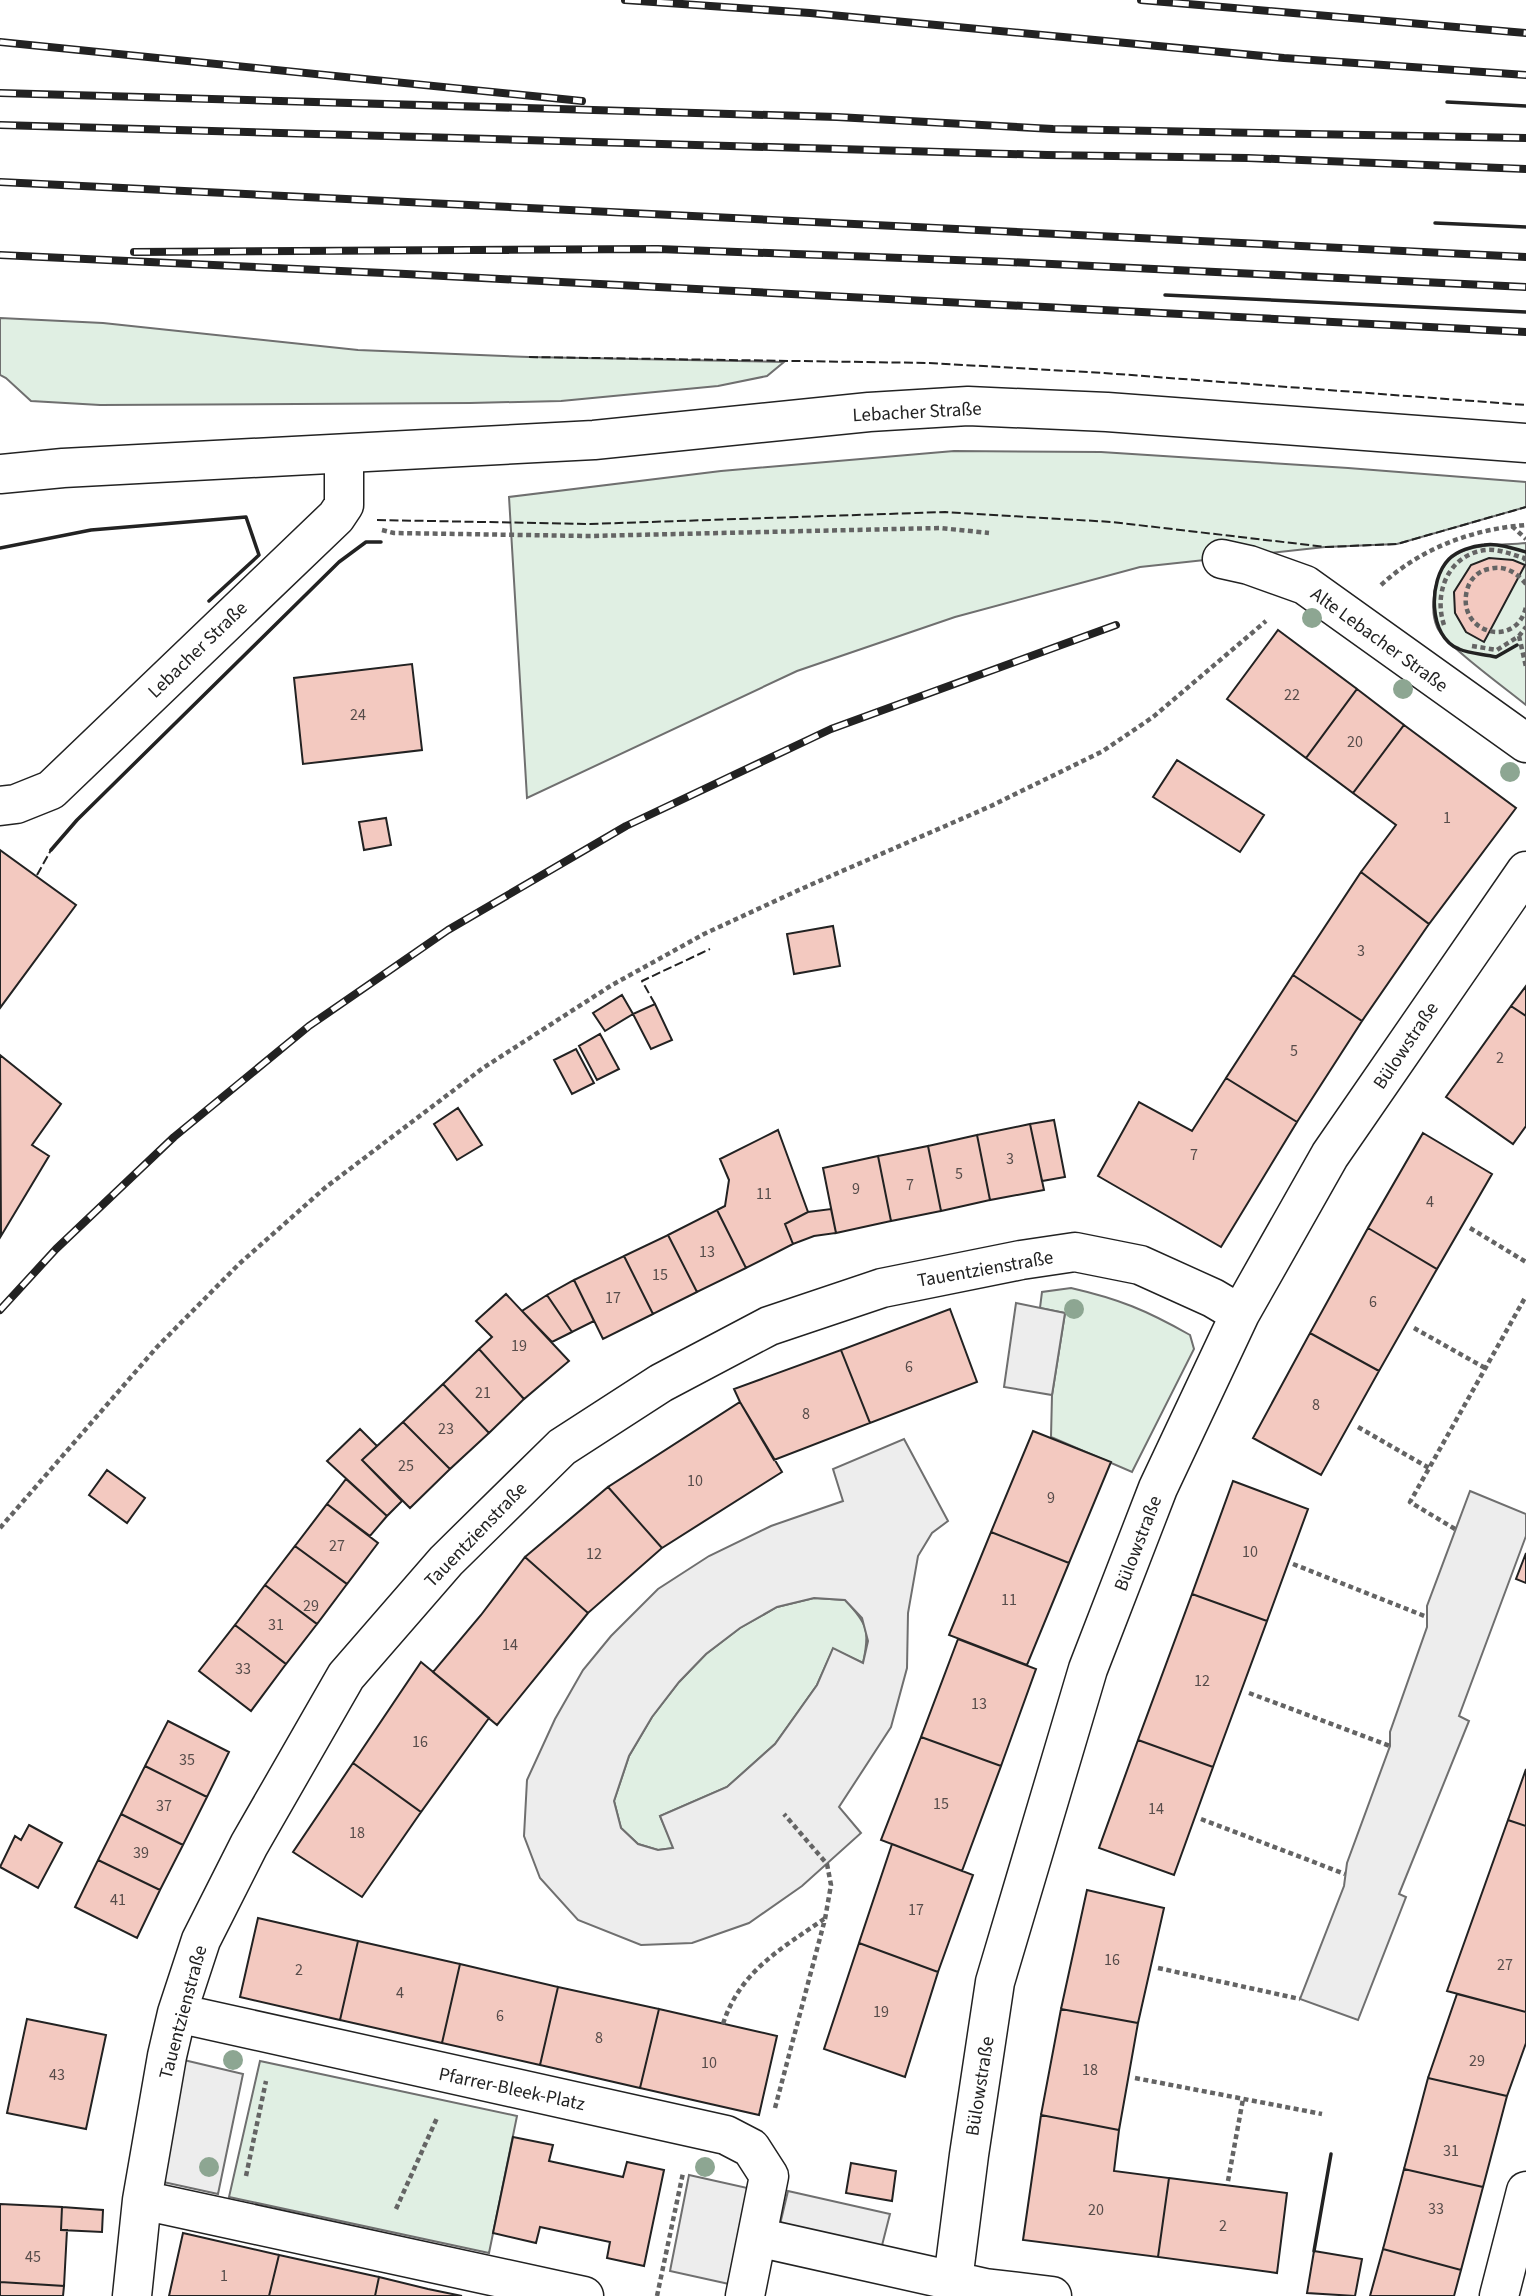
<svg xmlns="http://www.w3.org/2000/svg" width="1526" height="2296" viewBox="0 0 1526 2296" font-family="'Source Sans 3',sans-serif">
<rect width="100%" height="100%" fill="#fff"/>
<!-- green -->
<path fill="#e0efe3" stroke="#6f6f6f" stroke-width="2" d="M0 318 103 323 358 350 529 357 784 362 767 376 718 386 561 401 470 403 100 405 31 401 6 378 0 375Z
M954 451 1101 452 1348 468 1526 482V507L1397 544 1325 547 1140 567 955 617 797 671 527 798 509 497 721 471Z
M1526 543V705C1508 690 1444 644 1437 627 1432 616 1433 600 1435 589 1444 539 1488 547 1526 543Z
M1071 1288C1119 1299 1146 1310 1190 1335L1194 1349 1132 1472 1051 1437 1052 1395 1065 1313 1040 1308 1042 1292Z
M814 1598 845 1600C868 1624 870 1631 863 1663L833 1649 817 1685 775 1744 727 1787 660 1816 674 1848 658 1850 638 1844 621 1828 614 1801 629 1756 652 1717 679 1682 706 1654 740 1628 777 1607Z
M260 2061 517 2116 489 2253 229 2197Z"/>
<!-- parking -->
<path fill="#ededed" stroke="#6f6f6f" stroke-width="2" fill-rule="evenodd" d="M1016 1303 1065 1313 1052 1395 1004 1387Z
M904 1439 948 1521 932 1533 918 1556 908 1613 907 1668 891 1727 839 1807 861 1833 802 1886 749 1923 692 1943 641 1945 578 1920 540 1878 524 1836 527 1780 555 1719 583 1670 611 1636 658 1589 709 1556 771 1526 843 1501 833 1469ZM814 1598 845 1600 862 1618 868 1641 863 1663 833 1648 817 1685 775 1744 727 1787 660 1816 673 1848 658 1850 638 1844 621 1828 614 1801 629 1756 652 1717 679 1682 706 1654 740 1628 777 1607Z
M1470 1491 1526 1514V1536L1459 1716 1469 1721 1399 1894 1406 1897 1358 2020 1300 1999 1344 1886 1347 1863 1390 1746V1732L1427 1627V1606Z
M167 2056 243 2074 218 2194 145 2178Z
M689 2175 765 2192 747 2288 670 2271Z
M788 2191 890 2214 877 2265 776 2241Z"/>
<!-- building -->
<path fill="#f3c9c0" stroke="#222" stroke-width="2" d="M1489 558 1513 560 1525 565 1484 642 1466 632 1455 613 1454 592 1471 565Z
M1278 630 1357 689 1306 758 1227 699Z
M412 664 422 750 303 764 294 678Z
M1357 689 1404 725 1353 793 1306 758Z
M1404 725 1516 808 1429 924 1361 872 1396 825 1353 793Z
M1177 760 1264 815 1240 852 1153 797Z
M386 818 391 845 364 850 359 822Z
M0 850 76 905 0 1008Z
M1361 872 1429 924 1362 1021 1293 975Z
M833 926 840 966 794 974 787 934Z
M1293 975 1362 1021 1297 1122 1226 1078Z
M1526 986V1016L1511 1006Z
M622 995 633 1014 605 1031 593 1013Z
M655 1004 672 1040 651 1049 633 1014Z
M1511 1006 1526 1016V1126L1513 1144 1446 1097Z
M600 1034 619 1069 597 1080 579 1046Z
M576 1049 594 1083 572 1094 554 1060Z
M0 1055 61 1104 32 1145 49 1156 1 1236Z
M1226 1078 1297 1122 1221 1247 1098 1176 1139 1102 1192 1131Z
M458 1108 482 1145 457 1160 434 1124Z
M1054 1120 1065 1177 1042 1181 1030 1124Z
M1030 1124 1044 1190 990 1200 977 1135Z
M778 1130 808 1212 785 1224 793 1244 746 1268 717 1210 725 1206 729 1180 720 1159Z
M1423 1133 1492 1174 1437 1269 1368 1228Z
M977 1135 990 1200 941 1211 928 1146Z
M928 1146 941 1211 891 1221 878 1156Z
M878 1156 891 1221 836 1233 823 1168Z
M831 1209 836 1233 814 1236 793 1244 785 1224 808 1212Z
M717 1210 746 1268 697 1292 668 1235Z
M1368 1228 1437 1269 1379 1371 1310 1333Z
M668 1235 697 1292 653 1314 624 1256Z
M624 1256 653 1314 603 1339 574 1280Z
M574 1280 594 1321 572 1332 547 1295Z
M506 1294 569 1361 524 1399 479 1349 492 1337 476 1321Z
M547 1295 572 1332 552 1342 522 1311Z
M950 1309 977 1382 870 1423 841 1350Z
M1310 1333 1379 1371 1321 1475 1253 1438Z
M479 1349 524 1399 489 1433 443 1384Z
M841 1350 870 1423 774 1460 740 1402 734 1389Z
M443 1384 489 1433 450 1469 403 1422Z
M740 1402 782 1472 662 1548 608 1487Z
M403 1422 450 1469 410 1508 362 1460Z
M360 1429 377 1446 362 1460 402 1501 387 1516 327 1461Z
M1033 1431 1111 1462 1069 1563 991 1532Z
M107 1470 145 1498 127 1523 89 1495Z
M346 1479 387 1516 370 1536 327 1504Z
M1233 1481 1308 1509 1267 1621 1192 1594Z
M608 1487 662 1548 588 1613 525 1557Z
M327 1504 378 1543 347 1584 295 1546Z
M991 1532 1069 1563 1027 1665 949 1635Z
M295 1546 347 1584 317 1624 265 1585Z
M1526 1553V1583L1516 1579Z
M525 1557 588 1613 497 1725 433 1672 481 1615Z
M265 1585 317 1624 286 1664 235 1625Z
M1192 1594 1267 1621 1213 1767 1138 1740Z
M235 1625 286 1664 251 1711 199 1671Z
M958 1639 1036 1669 1001 1766 921 1737Z
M421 1662 489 1718 421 1812 353 1763Z
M168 1721 229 1752 207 1797 145 1766Z
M921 1737 1001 1766 962 1871 881 1840Z
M1138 1740 1213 1767 1174 1875 1099 1848Z
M353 1763 421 1812 362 1897 293 1852Z
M145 1766 207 1797 183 1845 121 1814Z
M1526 1769V1826L1508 1820Z
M121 1814 183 1845 160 1890 98 1860Z
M1508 1820 1526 1826V2012L1447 1991Z
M29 1825 62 1843 38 1888 0 1867 15 1836 21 1840Z
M892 1844 973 1875 938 1972 859 1943Z
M98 1860 160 1890 137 1938 75 1907Z
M1087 1890 1164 1908 1138 2023 1061 2009Z
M258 1918 358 1941 340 2020 240 1997Z
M358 1941 460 1964 442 2043 340 2020Z
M859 1943 938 1972 905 2077 824 2049Z
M460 1964 558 1987 540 2065 442 2043Z
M558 1987 659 2009 640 2088 540 2065Z
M1457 1994 1526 2012V2043L1507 2096 1428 2078Z
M659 2009 777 2036 759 2115 640 2088Z
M1061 2009 1138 2023 1119 2130 1041 2115Z
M27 2019 106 2035 86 2129 7 2113Z
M1428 2078 1507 2096 1483 2187 1404 2169Z
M1041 2115 1119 2130 1114 2171 1169 2178 1158 2257 1023 2240Z
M513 2137 553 2145 549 2161 623 2177 627 2162 664 2170 644 2266 607 2258 610 2242 540 2227 536 2243 493 2233Z
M851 2163 896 2171 892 2201 846 2193Z
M1404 2169 1483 2187 1461 2270 1383 2249Z
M1169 2178 1287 2193 1277 2273 1158 2257Z
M0 2204 62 2207 61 2230H67L64 2286 0 2282Z
M62 2207 103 2210 102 2232 61 2230Z
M183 2233 279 2255 269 2296H169Z
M1383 2249 1461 2270 1454 2296H1370Z
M1314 2251 1362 2259 1355 2296 1307 2293Z
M279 2255 379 2277 375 2296H269Z
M379 2277 428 2289 462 2296H375Z
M0 2282 64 2286 63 2296H0Z"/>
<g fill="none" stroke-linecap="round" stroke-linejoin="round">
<defs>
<path id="minor" d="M1222 559 1249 565 1305 585 1526 743
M0 806 16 804 51 790 336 517 344 505V454
M177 2013 726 2135 751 2148 769 2176 745 2296
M142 2200 584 2296
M757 2237 985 2288 1052 2296
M132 2296 142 2200 167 2056 177 2013 201 1940 249 1845 346 1676 446 1561 562 1447 661 1383 769 1326 882 1288 1021 1260 1075 1252 1140 1265 1213 1298 1240 1314
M951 2296 969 2155 995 1982 1088 1669 1158 1488 1240 1314 1330 1155 1526 871
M1499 2296 1526 2191"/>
<path id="major" d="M0 474 63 468 594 440 869 412 968 406 1107 412 1526 443"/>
</defs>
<!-- minor casing -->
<use href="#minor" stroke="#222" stroke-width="41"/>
<!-- major casing -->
<use href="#major" stroke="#222" stroke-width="41"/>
<!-- path -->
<path stroke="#646464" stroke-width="4.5" stroke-dasharray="5 3.5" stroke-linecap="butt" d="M1512 526 1526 539
M382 530 394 533 589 536 940 528 989 533
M1526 584C1516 572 1505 565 1489 569 1478 571 1470 579 1467 590 1456 633 1516 650 1526 607
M1381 585C1421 548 1473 529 1526 525
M1444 625C1433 592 1449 554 1486 550 1499 549 1511 554 1524 558L1526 561
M1519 636 1526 667
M1472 646 1497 650 1519 636 1526 627
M1470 1228 1526 1262
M1414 1328 1485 1368
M1358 1427 1429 1468
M0 1528 157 1347 239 1264 326 1187 483 1068 612 985 704 934 801 889 991 806 1103 751 1153 717 1266 621
M1455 1529 1410 1502 1526 1296
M1293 1564 1427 1617
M1249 1693 1390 1746
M1201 1819 1345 1874
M1158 1968 1300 1999
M723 2024C740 1971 781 1949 824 1919
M1135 2078 1322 2114
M775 2108 825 1919 831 1885 827 1864 784 1814
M246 2176 266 2081
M1228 2181 1243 2099
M396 2209 437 2118
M657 2296 683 2173"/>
<!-- minor -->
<use href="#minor" stroke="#fff" stroke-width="38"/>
<!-- major -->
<use href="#major" stroke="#fff" stroke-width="38"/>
<defs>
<path id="rail" d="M625 0 810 13 1284 58 1526 75
M1141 0 1526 33
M0 42 582 101
M0 93 837 117 1053 129 1526 138
M0 125 1047 155 1248 158 1526 169
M0 182 1526 257
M134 252 658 249 1009 262 1526 287
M0 255 406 274 1526 332
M0 1310 56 1249 174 1137 309 1026 448 930 626 826 831 729 1116 625"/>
</defs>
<!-- rail casing -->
<use href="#rail" stroke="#222" stroke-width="8"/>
<!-- rail -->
<use href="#rail" stroke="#fff" stroke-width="5" stroke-dasharray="16" stroke-linecap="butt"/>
<!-- fence -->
<path stroke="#222" stroke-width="2" stroke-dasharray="9 3.5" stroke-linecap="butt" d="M529 357 929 363 1104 373 1526 405
M377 520 590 524 945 512 1112 522 1326 547 1397 544 1526 507
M37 875 51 850
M655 1004 642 981 710 949"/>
<!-- wall -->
<path stroke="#222" stroke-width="3.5" d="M1447 102 1526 106
M1435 223 1526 227
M1165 295 1526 312
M0 548 91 530 246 517 259 555 209 601
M1517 645 1496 657C1484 654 1470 654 1459 649 1428 637 1428 580 1449 559 1457 551 1472 546 1484 545 1497 543 1513 548 1526 552
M51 850 77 820 339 562 366 542H381
M1314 2251 1331 2154"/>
</g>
<!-- trees -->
<g fill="#8da692">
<circle cx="1312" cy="618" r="10"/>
<circle cx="1403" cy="689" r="10"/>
<circle cx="1510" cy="772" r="10"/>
<circle cx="1074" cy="1309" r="10"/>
<circle cx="233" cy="2060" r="10"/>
<circle cx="209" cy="2167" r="10"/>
<circle cx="705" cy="2167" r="10"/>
</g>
<g text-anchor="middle" stroke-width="5" stroke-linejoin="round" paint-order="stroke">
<!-- number labels -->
<g font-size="16" fill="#564c4a">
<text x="1292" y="700">22</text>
<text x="358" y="720">24</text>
<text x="1355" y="747">20</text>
<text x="1447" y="823">1</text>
<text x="1361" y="956">3</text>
<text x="1294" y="1056">5</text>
<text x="1500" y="1063">2</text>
<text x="1194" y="1160">7</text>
<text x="1010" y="1164">3</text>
<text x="959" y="1179">5</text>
<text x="910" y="1190">7</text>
<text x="856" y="1194">9</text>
<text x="764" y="1199">11</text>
<text x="1430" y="1207">4</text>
<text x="707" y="1257">13</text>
<text x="660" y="1280">15</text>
<text x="613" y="1303">17</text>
<text x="1373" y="1307">6</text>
<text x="519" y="1351">19</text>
<text x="909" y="1372">6</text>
<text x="483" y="1398">21</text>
<text x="1316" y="1410">8</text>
<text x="806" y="1419">8</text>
<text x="446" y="1434">23</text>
<text x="406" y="1471">25</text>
<text x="695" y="1486">10</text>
<text x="1051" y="1503">9</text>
<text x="337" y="1551">27</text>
<text x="1250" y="1557">10</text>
<text x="594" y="1559">12</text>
<text x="1009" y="1605">11</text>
<text x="311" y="1611">29</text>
<text x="276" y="1630">31</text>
<text x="510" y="1650">14</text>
<text x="243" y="1674">33</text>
<text x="1202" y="1686">12</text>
<text x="979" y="1709">13</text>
<text x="420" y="1747">16</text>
<text x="187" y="1765">35</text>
<text x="941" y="1809">15</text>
<text x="164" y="1811">37</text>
<text x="1156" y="1814">14</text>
<text x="357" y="1838">18</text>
<text x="141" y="1858">39</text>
<text x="118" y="1905">41</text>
<text x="916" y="1915">17</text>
<text x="1112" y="1965">16</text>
<text x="1505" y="1970">27</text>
<text x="299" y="1975">2</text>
<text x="400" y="1998">4</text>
<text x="881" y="2017">19</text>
<text x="500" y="2021">6</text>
<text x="599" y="2043">8</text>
<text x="1477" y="2066">29</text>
<text x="709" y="2068">10</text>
<text x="1090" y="2075">18</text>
<text x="57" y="2080">43</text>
<text x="1451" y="2156">31</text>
<text x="1436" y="2214">33</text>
<text x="1096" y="2215">20</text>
<text x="1223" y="2231">2</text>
<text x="33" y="2262">45</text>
<text x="224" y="2281">1</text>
</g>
<!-- street labels -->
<g font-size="19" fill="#222" stroke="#fff">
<text transform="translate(917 411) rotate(-3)" y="7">Lebacher Straße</text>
<text transform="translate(1380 639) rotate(36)" y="7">Alte Lebacher Straße</text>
<text transform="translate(197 649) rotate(-44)" y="7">Lebacher Straße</text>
<text transform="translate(1405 1045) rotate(-56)" y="7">Bülowstraße</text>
<text transform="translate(985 1268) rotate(-10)" y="7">Tauentzienstraße</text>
<text transform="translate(475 1534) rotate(-46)" y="7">Tauentzienstraße</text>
<text transform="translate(1137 1543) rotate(-69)" y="7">Bülowstraße</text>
<text transform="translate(182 2012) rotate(-75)" y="7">Tauentzienstraße</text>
<text transform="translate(979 2086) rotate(-81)" y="7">Bülowstraße</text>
<text transform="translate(512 2088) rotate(12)" y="7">Pfarrer-Bleek-Platz</text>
</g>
</g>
</svg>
